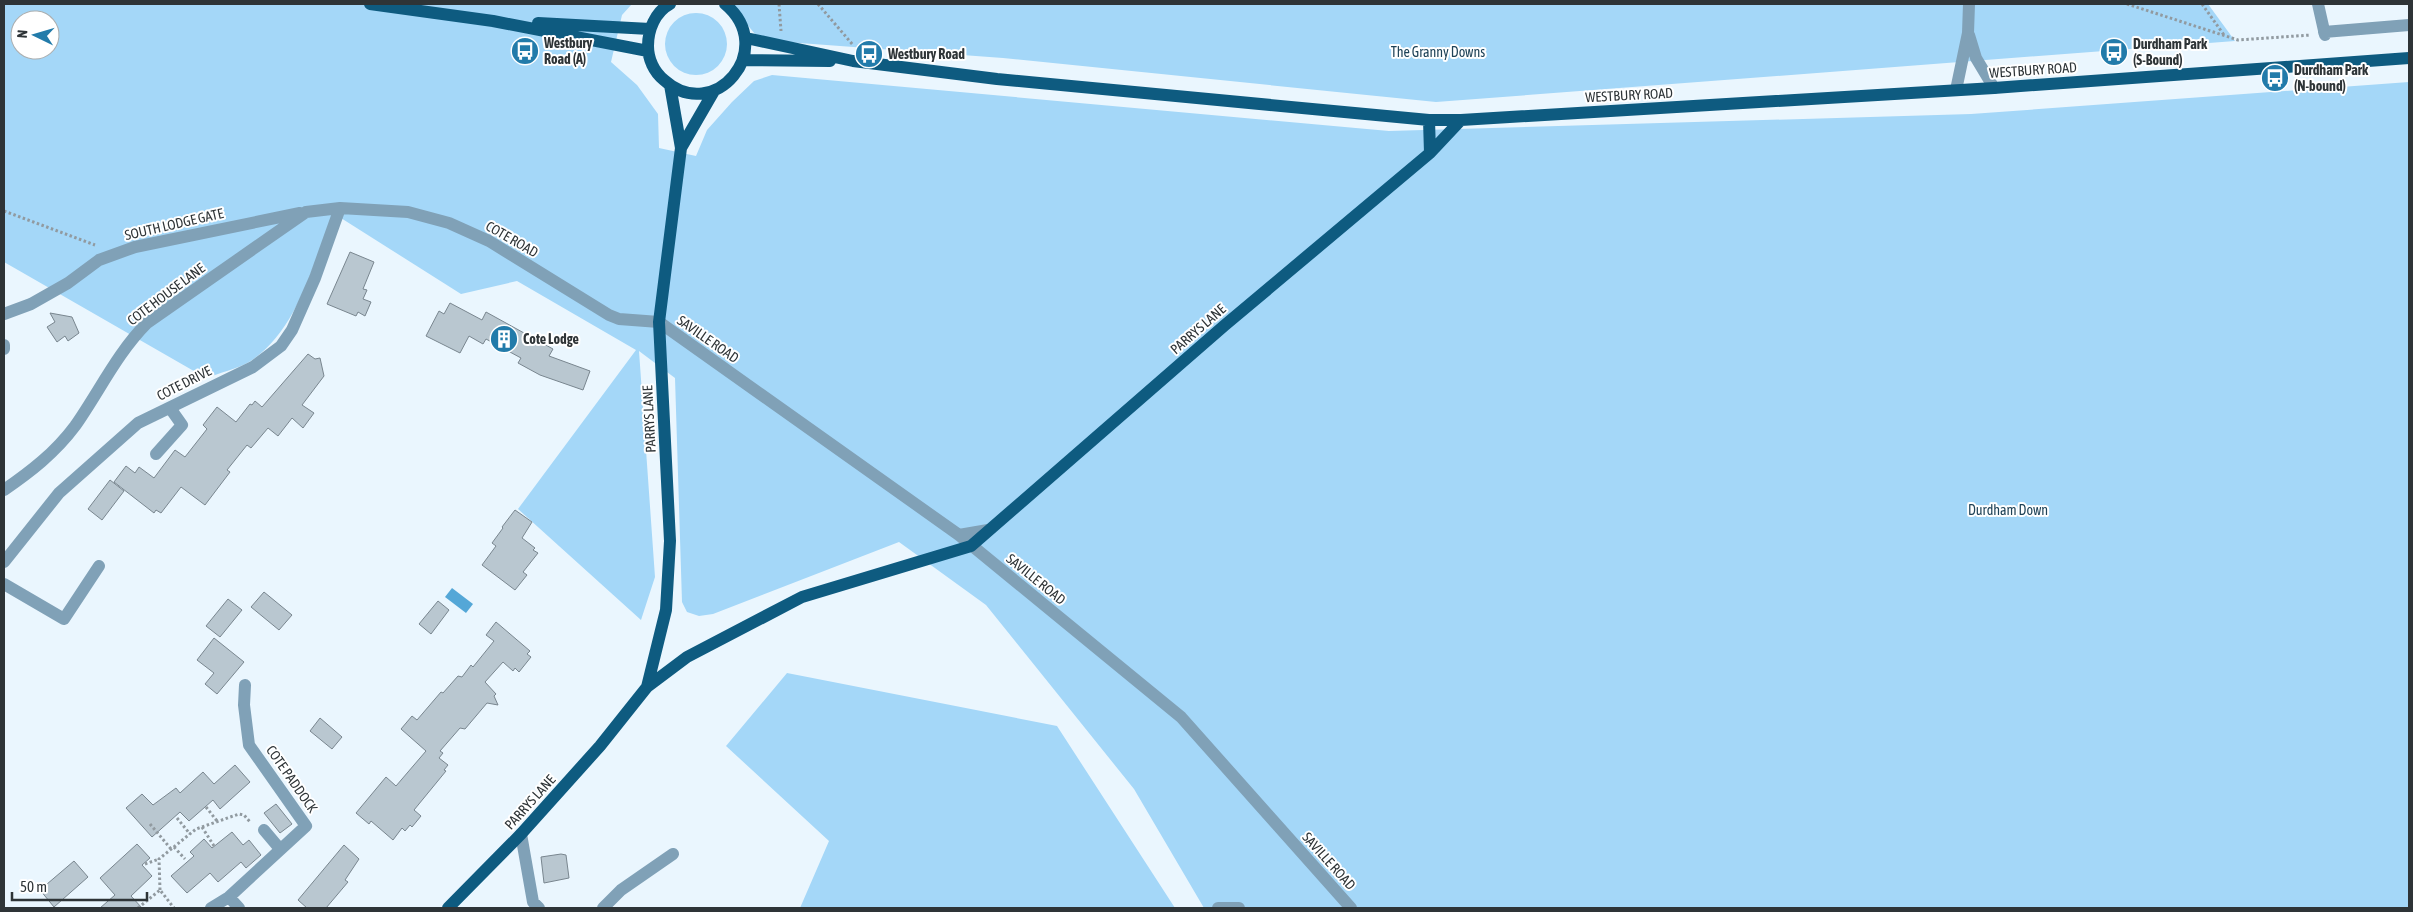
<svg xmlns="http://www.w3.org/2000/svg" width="2413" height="912" viewBox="0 0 2413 912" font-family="'Asap Condensed',sans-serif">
<rect width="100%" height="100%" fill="#eaf6fe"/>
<!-- green -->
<path fill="#a4d7f8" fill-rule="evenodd" d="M4 4H632L622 15 611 62 637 85 658 114 659 148 696 156 707 130 732 102 754 81 772 75 1389 131 1971 114 2409 82V908H1204L1134 789 986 605 899 542 713 614 699 616 687 612 682 602 675 378 639 351 655 577 641 620 518 509 636 350 517 281 461 294 333 213C313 263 298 331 249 362 237 369 219 373 206 378L4 262ZM20 20H50V50H20Z
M730 4H2208L2235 41 1436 102 1003 58 760 40Z
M665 44a31 31 0 1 1 62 0a31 31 0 1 1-62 0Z
M787 673 1057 726 1175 908H800L829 841 726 746Z"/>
<!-- water -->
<path fill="#54a7d7" d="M452 588 473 604 466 613 445 597Z"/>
<!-- building -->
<path fill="#b9c7d0" stroke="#79868f" d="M350 252 374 262 363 289 367 290 363 299 371 302 365 316 358 312 356 316 327 304Z
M450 303 482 320 486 312 553 349 549 356 590 371 583 390 540 375 518 363 521 358 486 339 483 344 469 336 460 353 426 336 439 311 444 314Z
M50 313 72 317 79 333 68 341 65 336 57 342 47 327 55 322Z
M308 354 315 359 320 358 324 376 302 405 314 413 303 428 292 418 278 436 268 428 251 448 247 445 227 470 230 472 205 505 181 487 161 513 156 510 154 513 114 482 126 466 135 473 139 467 154 478 175 450 185 457 207 429 203 425 217 407 236 422 250 404 252 405 255 401 262 407Z
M110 480 124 491 102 520 88 509Z
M515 510 532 522 522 538 535 548 533 550 538 553 523 572 527 575 515 590 482 565 496 546 492 543 503 528 502 527Z
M264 592 292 615 279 630 251 607Z
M228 599 242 610 220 637 206 626Z
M438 601 449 610 431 634 419 624Z
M496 622 530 651 527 654 531 657 519 672 515 668 513 671 503 662 485 682 496 694 494 696 498 705 487 703 465 729 460 728 440 751 443 753 439 758 448 765 444 770 446 771 414 810 421 816 412 827 410 825 405 831 402 828 393 840 371 821 369 824 356 813 386 777 396 786 426 751 401 729 412 716 417 720 441 692 443 693 458 676 462 677 471 665 473 667 494 641 486 635Z
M214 638 244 662 217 694 205 684 214 673 197 660Z
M320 718 342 737 332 749 310 731Z
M235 765 250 782 220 809 213 800 189 821 180 812 152 837 126 808 142 794 153 805 176 788 180 793 203 772 214 784Z
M276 804 292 824 280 833 264 813Z
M232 832 243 845 249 840 261 855 246 868 241 862 218 882 210 873 187 893 171 876 194 856 190 852 204 839 212 848Z
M137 844 150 858 142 865 152 876 131 896 142 908H100L115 895 100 878Z
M344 845 359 859 345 880 348 882 326 908H307L298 900Z
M561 854 566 855 569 878 544 883 541 857Z
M74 861 88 877 54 907 40 890Z"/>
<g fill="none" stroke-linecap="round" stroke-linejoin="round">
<!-- path -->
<path stroke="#919aa0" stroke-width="3" stroke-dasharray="2.5 2.5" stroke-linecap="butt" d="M779 4 781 31
M818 4 853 45
M2127 4 2238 40 2311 35
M2202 4 2224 35
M4 211 95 245
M206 807 217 821
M177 818 190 834
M150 824 171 849
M202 827 214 846
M174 847 185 859
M145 864 159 859
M160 890 159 859 196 829 239 814 244 815 251 823
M138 908 160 890 174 908"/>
<!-- minor -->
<path stroke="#80a1b7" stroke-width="12" d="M2318 4 2325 35
M2324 32 2409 25
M1969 35 1976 58 1994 88
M1956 90 1968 33 1969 4
M4 314 31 304 68 283 99 260 135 247 300 213
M4 345V349
M156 454 182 425 170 408
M4 490C30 472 55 453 75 426 99 392 117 353 147 323L306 212 340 208 408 212 449 223 489 241 609 315 619 319 659 322 959 535 1181 717 1351 908
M959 535 988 530
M4 562 59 493 138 423 253 367 281 346 292 330 315 278 340 208
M4 584 64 619 99 566
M264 830 280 849
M521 834 533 902 539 908
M229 897 239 908
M211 908 229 897 306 826 249 745 244 705 245 685
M603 908 621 890 673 854
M1218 908H1239"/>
<!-- major -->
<path stroke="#0e5b80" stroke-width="12" d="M370 4 493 21 648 51
M670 4C655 12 648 30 648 46 648 59 654 72 664 80 714 125 779 49 725 4
M538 23 650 29
M746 38 853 61 997 79 1429 120H1461L1994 88 2409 58
M743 60 830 61
M1429 120 1430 153
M681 148 714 91
M647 687 666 610 670 541 659 322 681 148 670 85
M448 908 521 834 600 746 647 687 687 657 802 597 971 546 1225 325 1430 153 1461 120"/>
</g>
<!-- icons -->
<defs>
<symbol id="bus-disc" viewBox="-11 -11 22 22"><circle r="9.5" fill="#227baa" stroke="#fff"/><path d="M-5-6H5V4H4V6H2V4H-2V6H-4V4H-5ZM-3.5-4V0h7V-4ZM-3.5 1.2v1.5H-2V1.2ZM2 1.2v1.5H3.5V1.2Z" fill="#fff"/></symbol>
<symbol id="building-disc" viewBox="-11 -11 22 22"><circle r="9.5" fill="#227baa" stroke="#fff"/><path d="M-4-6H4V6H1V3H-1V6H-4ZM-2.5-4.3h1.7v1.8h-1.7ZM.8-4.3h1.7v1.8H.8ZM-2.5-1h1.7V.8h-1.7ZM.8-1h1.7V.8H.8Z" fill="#fff"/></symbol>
</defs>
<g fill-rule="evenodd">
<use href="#bus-disc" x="509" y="35" width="32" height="32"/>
<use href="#bus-disc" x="2098" y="36" width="32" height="32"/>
<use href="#bus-disc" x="853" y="38" width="32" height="32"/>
<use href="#bus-disc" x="2259" y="62" width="32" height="32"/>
<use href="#building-disc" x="488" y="323" width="32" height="32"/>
</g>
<g text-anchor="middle" stroke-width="4" stroke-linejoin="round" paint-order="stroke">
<!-- poi labels -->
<g font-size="14" font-weight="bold" fill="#2e3437" stroke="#fff" text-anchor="start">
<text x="544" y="48">Westbury<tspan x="544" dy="16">Road (A)</tspan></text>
<text x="2133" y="49">Durdham Park<tspan x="2133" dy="16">(S-Bound)</tspan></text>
<text x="888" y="59">Westbury Road</text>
<text x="2294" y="75">Durdham Park<tspan x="2294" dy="16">(N-bound)</tspan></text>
<text x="523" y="344">Cote Lodge</text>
</g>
<!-- park labels -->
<g font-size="14" fill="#1e4257" stroke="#fff">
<text x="1438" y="57">The Granny Downs</text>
<text x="2008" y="515">Durdham Down</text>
</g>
<!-- street labels -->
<g font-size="14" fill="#2e3437" stroke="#fff">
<text transform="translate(2033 70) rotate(-4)" y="5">WESTBURY ROAD</text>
<text transform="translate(1629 95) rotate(-3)" y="5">WESTBURY ROAD</text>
<text transform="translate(174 224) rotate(-13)" y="5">SOUTH LODGE GATE</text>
<text transform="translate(512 239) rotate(30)" y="5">COTE ROAD</text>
<text transform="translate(166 294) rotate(-37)" y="5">COTE HOUSE LANE</text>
<text transform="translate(1198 329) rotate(-41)" y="5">PARRYS LANE</text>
<text transform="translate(708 339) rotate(35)" y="5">SAVILLE ROAD</text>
<text transform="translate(184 383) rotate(-27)" y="5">COTE DRIVE</text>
<text transform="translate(649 419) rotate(-93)" y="5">PARRYS LANE</text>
<text transform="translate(1036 579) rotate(39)" y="5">SAVILLE ROAD</text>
<text transform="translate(292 779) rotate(55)" y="5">COTE PADDOCK</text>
<text transform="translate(530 802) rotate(-48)" y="5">PARRYS LANE</text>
<text transform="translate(1329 861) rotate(48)" y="5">SAVILLE ROAD</text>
</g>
</g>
<!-- border -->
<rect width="2413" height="912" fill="none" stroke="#2e3437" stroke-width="10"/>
<!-- north arrow -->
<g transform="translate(35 35) rotate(275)"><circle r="24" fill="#ffffff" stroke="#abaeaf"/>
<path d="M0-4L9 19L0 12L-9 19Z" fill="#227baa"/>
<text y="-8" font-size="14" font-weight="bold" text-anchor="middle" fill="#2e3437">N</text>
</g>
<!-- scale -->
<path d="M12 892v8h135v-8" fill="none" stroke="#2e3437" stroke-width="2.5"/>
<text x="20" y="892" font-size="15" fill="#2e3437" stroke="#ffffff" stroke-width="4" paint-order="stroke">50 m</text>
</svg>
